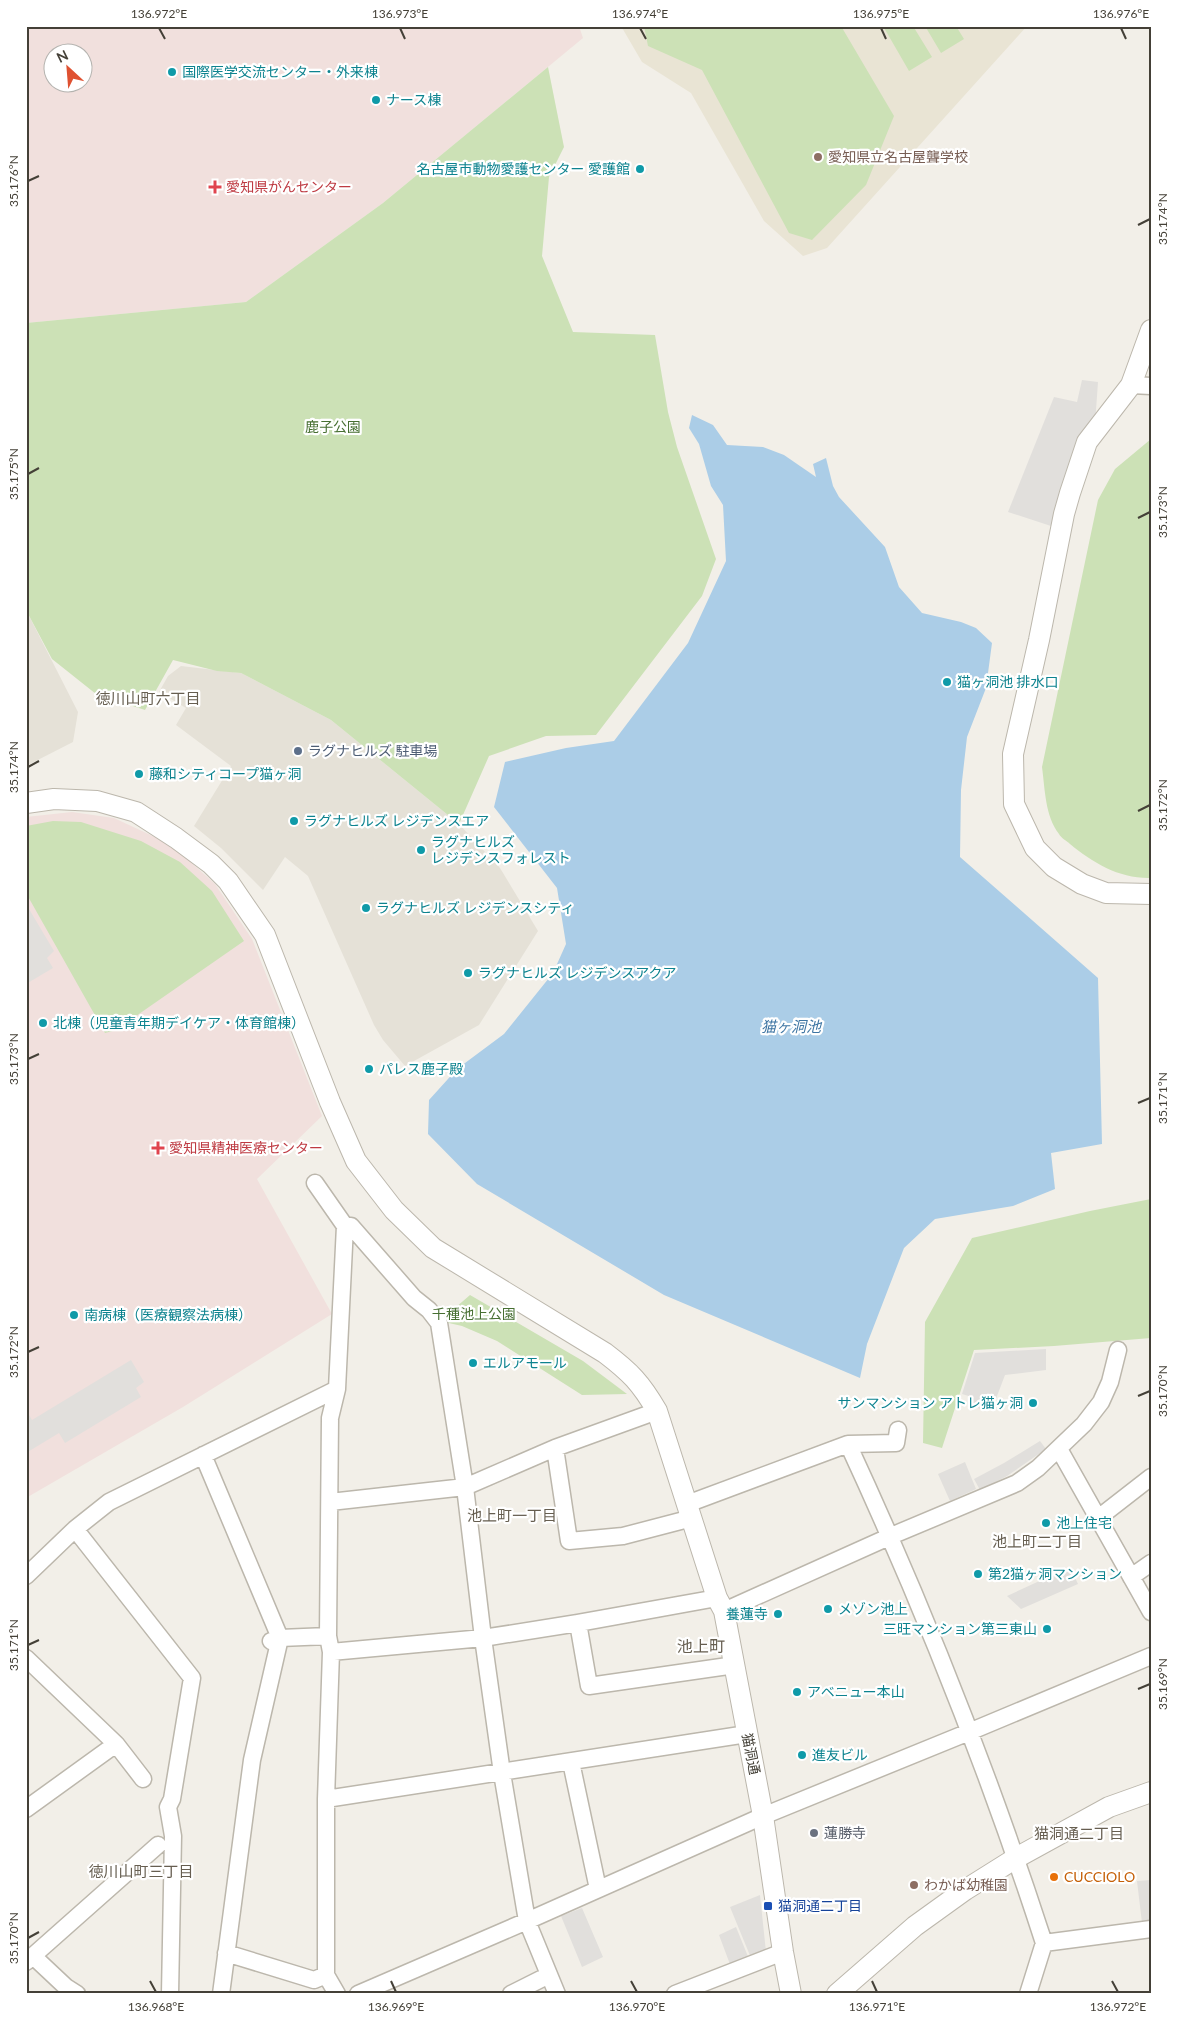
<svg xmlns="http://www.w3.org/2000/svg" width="1177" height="2020" viewBox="0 0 1177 2020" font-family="Lato,'Noto Sans JP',sans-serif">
<rect width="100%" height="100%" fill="#f2efe8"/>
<!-- residential -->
<path fill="#e5e1d7" d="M26 610 78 712 73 742 26 766Z
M181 666 241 673 331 720 459 824 500 868 538 931 479 1025 405 1066 383 1040 374 1025 308 876 285 857 263 890 221 848 194 826 231 766 176 725 186 708 159 692 168 676Z"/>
<!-- education -->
<path fill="#e9e4d4" d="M621 26H1027L827 248 803 256 764 221 691 93 642 62Z"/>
<!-- medical -->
<path fill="#f1e0dd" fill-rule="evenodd" d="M26 26H579L583 38 383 203 246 302 26 323ZM52 52H82V82H52Z
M72 812 114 818 157 838 185 857 215 884 252 939 322 1116 257 1179 332 1314 183 1407 26 1498V817Z"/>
<!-- green -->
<path fill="#cce1b6" d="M644 26H841L894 116 866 185 812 240 789 233 702 70 648 46Z
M883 26H913L932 57 909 71Z
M925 26H956L964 39 941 53Z
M548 67 564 147 549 177 542 256 573 332 655 335 668 412 677 447 716 559 702 596 596 735 546 736 489 756 459 824 331 720 241 673 217 671 173 660 145 710 96 694 52 659 26 610V323L246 302 383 203Z
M1151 439V878C1120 879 1093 863 1070 844 1067 841 1061 838 1059 834 1045 816 1045 789 1042 767L1098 500 1115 469Z
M53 821 81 822 141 841 180 862 212 891 244 941 136 1016 124 1028 105 1033 26 893V826Z
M1151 1199V1338L1054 1346 974 1350 942 1448 923 1443 925 1322 972 1238 1090 1211Z
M470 1295 583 1361 627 1394 582 1395 497 1341 462 1326 440 1321Z"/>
<!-- parking -->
<path fill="#e1dfdc" d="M1082 380 1098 382 1095 424 1054 527 1008 512 1054 397 1077 402Z
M26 904 54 951 47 958 53 968 26 984Z
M1046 1349V1370L1005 1375 994 1404 984 1401 981 1409 969 1405 972 1397 962 1394 975 1353Z
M131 1360 144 1382 136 1388 141 1397 65 1443 59 1433 26 1453V1410L32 1420Z
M1040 1441 1046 1449 1007 1476 980 1490 974 1479 1004 1463Z
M965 1462 976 1489 950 1501 938 1474Z
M1070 1567 1078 1584 1021 1609 1007 1596Z
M1151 1880V1922L1142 1923 1137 1881Z
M760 1895 766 1952 751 1958 730 1907Z
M582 1908 603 1957 582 1967 561 1916Z
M736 1927 749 1959 731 1967 719 1935Z"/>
<!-- water -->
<path fill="#abcde7" d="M692 415 713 425 727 445 763 447 784 455 816 477 813 464 826 458 833 486 839 497 885 547 899 587 922 613 961 622 976 628 992 643 986 688 967 737 961 790 960 857 1098 978 1102 1144 1051 1153 1055 1189 1013 1206 935 1219 904 1248 867 1344 860 1378 664 1295 477 1184 428 1134 429 1100 457 1069 504 1034 553 973 566 944 557 888 494 807 505 762 566 748 614 741 688 643 726 561 723 505 711 486 699 444 689 428Z"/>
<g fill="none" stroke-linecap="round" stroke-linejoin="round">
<defs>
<path id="minor" d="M1131 385 1151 386
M315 1183 345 1226H351L414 1298 429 1310 439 1323 465 1487 330 1502
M848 1444C923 1606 989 1773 1044 1943
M555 1448 657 1411
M1059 1449 1151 1612
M203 1455 280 1638 252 1760 221 1994
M687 1504 848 1444 896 1443 898 1430
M1097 1519 1151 1477
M75 1529 192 1678 172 1799 168 1807 173 1836 170 1994
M26 1576 75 1529 109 1502 337 1389
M1131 1577 1151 1563
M724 1611 891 1536 1017 1483 1038 1468 1084 1424 1101 1402 1110 1382 1118 1350
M578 1623 589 1686 735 1665
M271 1641 280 1638 328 1636
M331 1652 483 1638 578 1623 717 1598
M26 1658 116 1744 26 1809
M116 1744 143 1779
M571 1762 598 1889
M326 1799 747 1734
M226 1953 314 1980 326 1975
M33 1956 66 1987 77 1994
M26 1962 158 1845
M337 1994 326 1975V1799L331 1652 328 1636 330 1418 337 1389 345 1226
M358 1994 527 1921 763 1816 969 1732 1151 1656
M511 1994 549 1975
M557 1994 527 1921 502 1773 483 1638 465 1487 555 1448 569 1541 623 1536 692 1518
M675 1994 783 1952
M1028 1994 1044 1943 1151 1929"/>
<path id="tertiary" d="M1151 330 1131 385 1087 442 1070 493 1064 514 1039 640 1013 754 1014 804 1035 848 1054 867 1082 884 1106 893 1151 894
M26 803 54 799 97 801 136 812 176 838 211 864 228 881 265 935 330 1102 356 1161 394 1210 433 1248 605 1353C630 1372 641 1383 657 1411L717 1598 724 1611 763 1816 783 1952 791 1994
M837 1994 915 1926 965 1890 1016 1858 1109 1807 1151 1792"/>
</defs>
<!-- minor casing -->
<use href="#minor" stroke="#bcb7ac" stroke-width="19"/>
<!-- tertiary casing -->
<use href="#tertiary" stroke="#bcb7ac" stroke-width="22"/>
<!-- minor -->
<use href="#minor" stroke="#fff" stroke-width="16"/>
<!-- tertiary -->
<use href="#tertiary" stroke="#fff" stroke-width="20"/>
</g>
<!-- ticks -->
<path fill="none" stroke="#444037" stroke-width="2" d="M159 28 165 39M400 28 405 39M640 28 646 39M881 28 886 39M1121 28 1126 39M28 181 39 176M1138 225 1150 219M28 474 39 468M1138 518 1150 512M28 767 39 761M1138 811 1150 805M28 1059 39 1054M1138 1103 1150 1098M28 1352 39 1347M1138 1396 1150 1391M28 1645 39 1640M1138 1689 1150 1684M28 1938 39 1932M150 1981 156 1992M391 1981 396 1992M631 1981 637 1992M872 1981 877 1992M1112 1981 1118 1992"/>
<!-- markers -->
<g fill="#0f9aa8" stroke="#fff" stroke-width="2">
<circle cx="172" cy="72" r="5"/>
<circle cx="376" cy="100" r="5"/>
<circle cx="640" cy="169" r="5"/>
<circle cx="947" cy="682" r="5"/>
<circle cx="139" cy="774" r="5"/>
<circle cx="294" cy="821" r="5"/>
<circle cx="421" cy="850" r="5"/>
<circle cx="366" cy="908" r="5"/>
<circle cx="468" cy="973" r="5"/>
<circle cx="43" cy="1023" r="5"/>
<circle cx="369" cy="1069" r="5"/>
<circle cx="74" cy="1315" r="5"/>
<circle cx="473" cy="1363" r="5"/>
<circle cx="1033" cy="1403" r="5"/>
<circle cx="1046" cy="1523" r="5"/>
<circle cx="978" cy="1574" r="5"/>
<circle cx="828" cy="1609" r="5"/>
<circle cx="778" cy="1614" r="5"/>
<circle cx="1047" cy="1629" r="5"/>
<circle cx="797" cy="1692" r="5"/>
<circle cx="802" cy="1755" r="5"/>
</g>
<g fill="#8d6e63" stroke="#fff" stroke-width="2">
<circle cx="818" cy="157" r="5"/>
<circle cx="914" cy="1885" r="5"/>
</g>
<g fill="#e0444e" stroke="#fff" stroke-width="2">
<path d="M212.5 179.5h5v5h5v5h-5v5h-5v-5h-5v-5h5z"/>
<path d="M155.5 1140.5h5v5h5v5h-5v5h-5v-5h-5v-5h5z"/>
</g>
<circle fill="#5c6f8a" stroke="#fff" stroke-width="2" cx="298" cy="751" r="5"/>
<circle fill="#6b7280" stroke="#fff" stroke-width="2" cx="814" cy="1833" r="5"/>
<circle fill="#e8710a" stroke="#fff" stroke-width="2" cx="1054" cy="1877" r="5"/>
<rect fill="#1a4fb4" stroke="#fff" stroke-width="2" x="763" y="1901" width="10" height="10" rx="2.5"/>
<g text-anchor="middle" stroke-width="4.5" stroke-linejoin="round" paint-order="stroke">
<!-- culture labels -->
<g font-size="14" fill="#0d838f" stroke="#fff" text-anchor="start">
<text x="182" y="77">国際医学交流センター・外来棟</text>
<text x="386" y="105">ナース棟</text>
<text x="630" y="174" text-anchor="end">名古屋市動物愛護センター 愛護館</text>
<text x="957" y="687">猫ヶ洞池 排水口</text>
<text x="149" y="779">藤和シティコープ猫ヶ洞</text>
<text x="304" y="826">ラグナヒルズ レジデンスエア</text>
<text x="431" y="847">ラグナヒルズ<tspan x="431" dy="16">レジデンスフォレスト</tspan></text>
<text x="376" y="913">ラグナヒルズ レジデンスシティ</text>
<text x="478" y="978">ラグナヒルズ レジデンスアクア</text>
<text x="53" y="1028">北棟（児童青年期デイケア・体育館棟）</text>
<text x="379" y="1074">パレス鹿子殿</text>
<text x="84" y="1320">南病棟（医療観察法病棟）</text>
<text x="483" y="1368">エルアモール</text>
<text x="1023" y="1408" text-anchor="end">サンマンション アトレ猫ヶ洞</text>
<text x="1056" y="1528">池上住宅</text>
<text x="988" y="1579">第2猫ヶ洞マンション</text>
<text x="838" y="1614">メゾン池上</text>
<text x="768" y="1619" text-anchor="end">養蓮寺</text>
<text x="1037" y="1634" text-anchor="end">三旺マンション第三東山</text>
<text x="807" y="1697">アベニュー本山</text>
<text x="812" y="1760">進友ビル</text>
</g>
<!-- education labels -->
<g font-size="14" fill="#785e54" stroke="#fff" text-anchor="start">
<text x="828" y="162">愛知県立名古屋聾学校</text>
<text x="924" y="1890">わかば幼稚園</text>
</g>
<!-- health labels -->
<g font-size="14" fill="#be3a42" stroke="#fff" text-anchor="start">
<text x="226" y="192">愛知県がんセンター</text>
<text x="169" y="1153">愛知県精神医療センター</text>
</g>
<!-- park labels -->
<g font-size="14" fill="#476f32" stroke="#fff">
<text x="333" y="432">鹿子公園</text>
<text x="474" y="1319">千種池上公園</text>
</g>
<!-- service labels -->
<g font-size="14" fill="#4e5e75" stroke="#fff" text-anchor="start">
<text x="308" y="756">ラグナヒルズ 駐車場</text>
</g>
<!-- street labels -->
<g font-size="14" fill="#444037" stroke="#fff">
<text transform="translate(751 1754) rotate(79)" y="5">猫洞通</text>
</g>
<!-- worship labels -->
<g font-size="14" fill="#5b616d" stroke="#fff" text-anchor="start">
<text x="824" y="1838">蓮勝寺</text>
</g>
<!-- food labels -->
<g font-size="14" fill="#c56008" stroke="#fff" text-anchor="start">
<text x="1064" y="1882">CUCCIOLO</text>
</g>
<!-- transit labels -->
<g font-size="14" fill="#164399" stroke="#fff" text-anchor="start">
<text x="778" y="1911">猫洞通二丁目</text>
</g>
<!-- neighbourhood labels -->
<g font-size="15" fill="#665e50" stroke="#fff">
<text x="148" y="704">徳川山町六丁目</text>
<text x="512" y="1521">池上町一丁目</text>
<text x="1037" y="1547">池上町二丁目</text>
<text x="1079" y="1839">猫洞通二丁目</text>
<text x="141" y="1877">徳川山町三丁目</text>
</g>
<!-- water labels -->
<g font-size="15" font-style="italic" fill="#3e75a3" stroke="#fff">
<text x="791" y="1032">猫ヶ洞池</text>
</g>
<!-- quarter labels -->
<g font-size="16" fill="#665e50" stroke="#fff">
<text x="701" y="1652">池上町</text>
</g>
</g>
<!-- border -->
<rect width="1177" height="2020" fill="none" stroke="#ffffff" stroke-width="55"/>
<!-- north arrow -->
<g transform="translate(68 68) rotate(334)"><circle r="24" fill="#ffffff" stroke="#b4b3af"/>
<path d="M0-4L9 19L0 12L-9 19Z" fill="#df5131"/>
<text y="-8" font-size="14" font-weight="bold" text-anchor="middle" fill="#444037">N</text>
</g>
<rect x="28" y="28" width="1122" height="1964" fill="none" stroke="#444037" stroke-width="2"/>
<g font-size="12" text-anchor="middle" fill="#444037">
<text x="159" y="18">136.972°E</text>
<text x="400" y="18">136.973°E</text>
<text x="640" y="18">136.974°E</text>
<text x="881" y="18">136.975°E</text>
<text x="1121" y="18">136.976°E</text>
<text transform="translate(14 181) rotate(-90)" y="4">35.176°N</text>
<text transform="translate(1163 219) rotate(-90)" y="4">35.174°N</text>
<text transform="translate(14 474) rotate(-90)" y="4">35.175°N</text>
<text transform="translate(1163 512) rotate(-90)" y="4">35.173°N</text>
<text transform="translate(14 767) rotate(-90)" y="4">35.174°N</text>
<text transform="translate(1163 805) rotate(-90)" y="4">35.172°N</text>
<text transform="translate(14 1059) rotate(-90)" y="4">35.173°N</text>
<text transform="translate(1163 1098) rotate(-90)" y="4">35.171°N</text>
<text transform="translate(14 1352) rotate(-90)" y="4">35.172°N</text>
<text transform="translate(1163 1391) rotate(-90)" y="4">35.170°N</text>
<text transform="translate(14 1645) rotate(-90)" y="4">35.171°N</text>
<text transform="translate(1163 1684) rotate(-90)" y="4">35.169°N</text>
<text transform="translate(14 1938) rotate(-90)" y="4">35.170°N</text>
<text x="156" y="2011">136.968°E</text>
<text x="396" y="2011">136.969°E</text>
<text x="637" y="2011">136.970°E</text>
<text x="877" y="2011">136.971°E</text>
<text x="1118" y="2011">136.972°E</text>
</g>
</svg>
